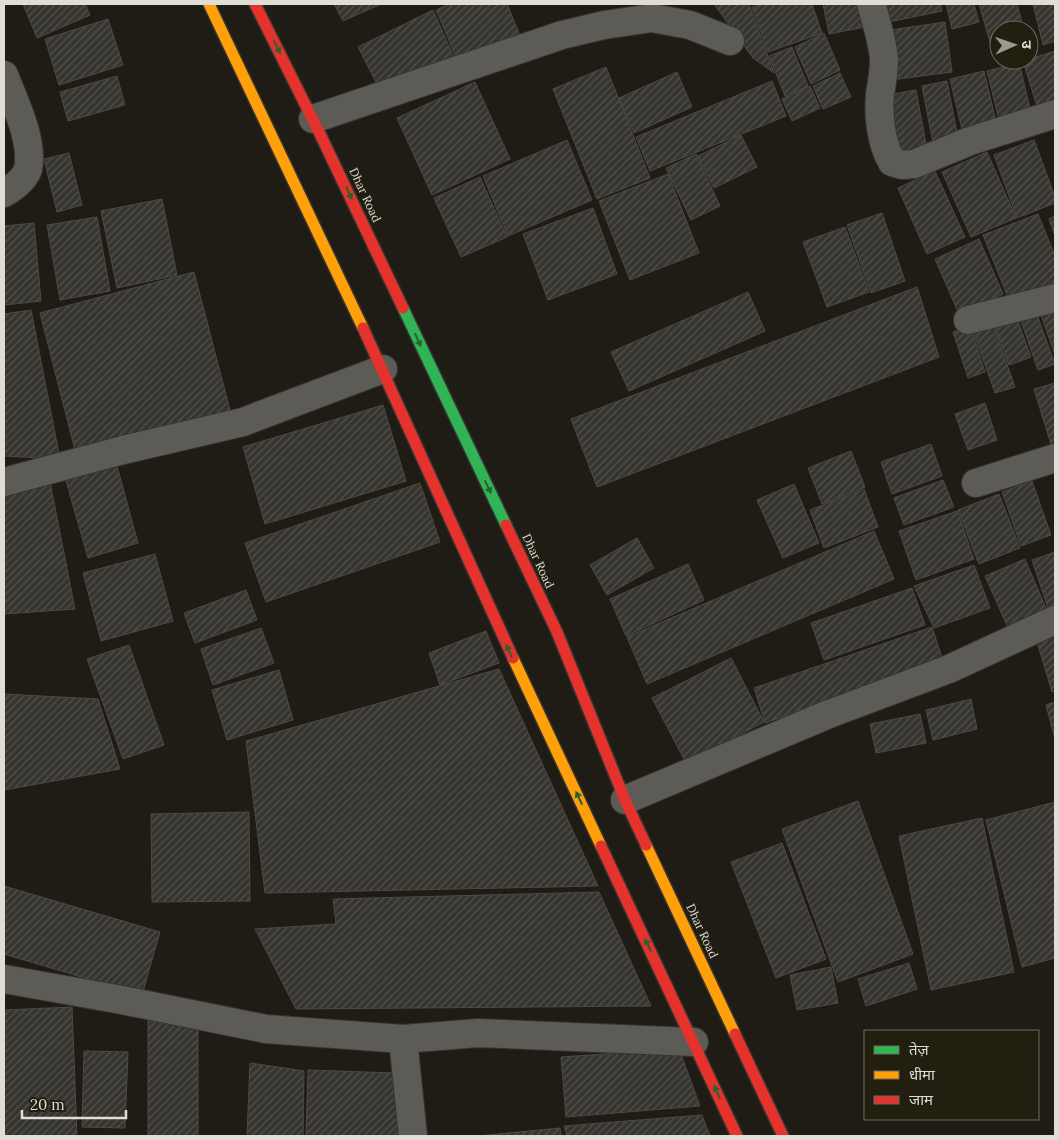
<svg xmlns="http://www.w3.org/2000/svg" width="1059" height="1140" viewBox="0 0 1059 1140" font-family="Lora,'Noto Sans Devanagari',serif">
<defs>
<pattern id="building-hatch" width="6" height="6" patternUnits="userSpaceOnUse" patternTransform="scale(1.25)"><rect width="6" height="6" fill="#35342e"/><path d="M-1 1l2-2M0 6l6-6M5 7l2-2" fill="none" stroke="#52514b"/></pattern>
</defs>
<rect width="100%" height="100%" fill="#1e1c15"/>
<!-- building -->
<path fill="url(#building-hatch)" stroke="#4c4a44" d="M23 4H85L90 15 37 38Z
M334 4H381L343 21Z
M450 4H507L521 38 459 64 436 10Z
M714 4H749L774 73 753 58Z
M762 4H812L822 33 768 52 752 7Z
M823 4H865L870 26 829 34Z
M880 4H940L942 11 884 23Z
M946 4H974L979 22 952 29Z
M979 4H1017L1024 30H999V54L994 56Z
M1033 4H1055V41L1043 45Z
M433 10 457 64 379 88 358 47Z
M108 19 123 65 59 85 45 39Z
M945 22 952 72 891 80 884 31Z
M824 33 840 70 811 84 795 47Z
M792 47 808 86 785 96 769 56Z
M1055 51V111L1040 116 1023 61Z
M1019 63 1033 120 1001 128 987 71Z
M606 67 650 178 597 199 553 89Z
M984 71 998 130 964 138 950 79Z
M677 72 692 107 634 133 619 98Z
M840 73 851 97 823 109 813 86Z
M117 76 125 105 68 121 60 92Z
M772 81 786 116 650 171 636 137Z
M947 81 959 143 934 148 922 86Z
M475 82 510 159 432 195 397 118Z
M810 86 820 108 792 121 782 99Z
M916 90 927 150 893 156 882 96Z
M741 135 757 167 714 188 698 156Z
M567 140 592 200 508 236 483 176Z
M1034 140 1055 197V203L1017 218 994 155Z
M987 152 1016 218 971 237 942 172Z
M69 153 82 205 57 212 44 159Z
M696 154 720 206 691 220 666 168Z
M935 171 965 237 927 254 898 188Z
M668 174 699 253 630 280 599 201Z
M480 177 507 237 461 257 434 198Z
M162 199 177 275 117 288 101 211Z
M593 208 617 274 548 300 523 234Z
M882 213 905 281 871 293 847 225Z
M1038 214 1055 256V282L1009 300 983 235Z
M1055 216V236L1049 219Z
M97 217 110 291 60 300 47 225Z
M34 223 41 301 4 305V226Z
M845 227 869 292 827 307 803 242Z
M979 239 1003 294 959 314 935 259Z
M194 272 231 414 76 454 40 313Z
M917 287 939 357 597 487 571 419Z
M748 292 765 331 629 391 611 352Z
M31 310 60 459 4 456V314Z
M1055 310V355L1041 315Z
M1036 312 1055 364 1038 370 1020 318Z
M1016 316 1031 357 1009 365 994 324Z
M993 325 1015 387 995 393 973 331Z
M970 326 985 372 968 378 953 332Z
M1055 383V450L1053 451 1034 389Z
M985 403 997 440 968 450 955 414Z
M383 405 406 481 265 524 243 447Z
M931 444 942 476 892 494 881 462Z
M851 451 865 487 822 504 808 468Z
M116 462 138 543 88 558 65 477Z
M943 480 954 507 904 525 894 498Z
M1032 481 1051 535 1021 546 1002 492Z
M50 482 75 609 4 614V493Z
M420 483 440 542 266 602 245 543Z
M794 484 819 543 783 558 757 500Z
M864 489 878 527 824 548 810 510Z
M999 494 1020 548 979 564 958 510Z
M957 511 974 559 916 580 899 531Z
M874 531 894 579 647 684 627 637Z
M637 538 654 568 607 595 590 565Z
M1055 552V609L1049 611 1032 560Z
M155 554 173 621 101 641 83 573Z
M1025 559 1048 613 1009 630 985 576Z
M688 564 704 600 626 636 610 599Z
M974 565 990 608 934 628 914 586Z
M912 588 925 625 824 660 811 623Z
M246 590 257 620 195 643 184 613Z
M932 627 943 661 765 723 754 688Z
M261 628 274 663 213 685 201 649Z
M486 631 499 663 440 685 429 653Z
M1055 636V691L1052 692 1037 642Z
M129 645 164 745 123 759 87 659Z
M731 658 764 722 686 763 652 698Z
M499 669 598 886 265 893 246 741Z
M279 670 293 720 227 740 212 690Z
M4 694 98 699 120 769 4 790Z
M971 699 977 729 933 740 926 710Z
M1055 702V739L1046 705Z
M920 714 926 743 876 753 870 724Z
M858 801 913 954 838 982 782 829Z
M1055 802V958L1022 967 986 820Z
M249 812 250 901 152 902 151 814Z
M982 818 1014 972 931 990 899 836Z
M782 843 826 959 776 978 731 862Z
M4 886 160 932 142 995 4 954Z
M599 892 651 1006 296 1009 255 929 336 924 333 899Z
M909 963 917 989 866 1006 858 979Z
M831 967 838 1003 797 1010 790 975Z
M72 1007 77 1136H4V1010Z
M148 1021H198V1136H148Z
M679 1049 700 1106 566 1117 561 1057Z
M84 1051 128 1052 125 1128 82 1127Z
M250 1063 304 1071 303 1136H247Z
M308 1070 395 1073 402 1136H306Z
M702 1115 710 1136H567L564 1126Z
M560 1128 561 1136H477Z"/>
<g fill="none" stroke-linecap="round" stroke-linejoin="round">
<defs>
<path id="street" d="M871 4C876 21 883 42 884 60 884 72 882 83 880 94 878 116 881 143 892 162L902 165 914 164 970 141 1055 114
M4 75C14 101 34 141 28 169 25 179 12 189 4 193
M313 119 562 35 604 25 652 18 690 25 730 41
M968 320 1055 298
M4 482 123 450 243 422 383 369
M976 483 1055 458
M625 800 829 714 949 669 1055 620
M4 979 122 1000 266 1029 403 1039 478 1033 694 1042
M403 1039 413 1136"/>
<path id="fast" d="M403 308 506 525"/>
<path id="slow" d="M209 4 363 328
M513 658 601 846
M646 845 735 1034"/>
<path id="jam" d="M255 4 320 134 403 308
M363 328 513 658
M506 525 557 632 625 800 646 845
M601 846 737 1136
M735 1034 783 1136"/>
</defs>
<!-- street casing -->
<use href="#street" stroke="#373530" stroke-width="30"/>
<!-- fast casing -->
<use href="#fast" stroke="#373530" stroke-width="14"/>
<!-- slow casing -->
<use href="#slow" stroke="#373530" stroke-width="14"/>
<!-- jam casing -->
<use href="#jam" stroke="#373530" stroke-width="14"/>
<!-- street -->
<use href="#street" stroke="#5c5b55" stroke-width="28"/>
<!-- fast -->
<use href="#fast" stroke="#30b455" stroke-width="11"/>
<!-- slow -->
<use href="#slow" stroke="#ff9f0a" stroke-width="11"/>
<!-- jam -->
<use href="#jam" stroke="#e5322d" stroke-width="11"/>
</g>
<!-- one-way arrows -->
<defs><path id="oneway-solid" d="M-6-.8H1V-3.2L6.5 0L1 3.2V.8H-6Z" transform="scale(1.25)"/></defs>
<g fill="#286230">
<use href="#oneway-solid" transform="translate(277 47) rotate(63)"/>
<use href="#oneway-solid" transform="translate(349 193) rotate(65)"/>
<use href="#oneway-solid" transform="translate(418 340) rotate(65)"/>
<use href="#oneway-solid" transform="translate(488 487) rotate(65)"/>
<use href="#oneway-solid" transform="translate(509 651) rotate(-115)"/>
<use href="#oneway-solid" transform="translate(579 798) rotate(-115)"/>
<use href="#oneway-solid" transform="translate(648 945) rotate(-115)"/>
<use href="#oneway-solid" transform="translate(717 1092) rotate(-114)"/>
</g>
<g text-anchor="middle" stroke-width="4" stroke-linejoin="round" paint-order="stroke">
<!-- street labels -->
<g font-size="12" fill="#dfddd4" stroke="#221f11">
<text transform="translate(365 195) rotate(65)" y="4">Dhar Road</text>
<text transform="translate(538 561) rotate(65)" y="4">Dhar Road</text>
<text transform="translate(702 931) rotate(65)" y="4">Dhar Road</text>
</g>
</g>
<!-- border -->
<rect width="1059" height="1140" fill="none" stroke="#dfddd4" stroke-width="10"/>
<!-- legend -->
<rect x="864" y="1030" width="175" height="90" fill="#221f11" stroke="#6e6b5f"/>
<rect x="874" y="1046" width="25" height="8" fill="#30b455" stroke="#6e6b5f"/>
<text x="909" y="1055" font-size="15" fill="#dfddd4">तेज़</text>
<rect x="874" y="1071" width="25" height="8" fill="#ff9f0a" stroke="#6e6b5f"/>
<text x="909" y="1080" font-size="15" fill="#dfddd4">धीमा</text>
<rect x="874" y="1096" width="25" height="8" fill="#e5322d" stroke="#6e6b5f"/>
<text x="909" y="1105" font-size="15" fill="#dfddd4">जाम</text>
<!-- north arrow -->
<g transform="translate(1014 45) rotate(88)"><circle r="24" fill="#221f11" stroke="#6e6b5f"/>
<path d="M0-4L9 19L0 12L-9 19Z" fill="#9b9991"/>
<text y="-8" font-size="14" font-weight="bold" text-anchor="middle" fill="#dfddd4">उ</text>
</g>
<!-- scale -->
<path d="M22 1110v8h104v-8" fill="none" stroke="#dfddd4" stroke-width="2.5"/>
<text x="30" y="1110" font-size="15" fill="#dfddd4" stroke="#221f11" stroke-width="4" paint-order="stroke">20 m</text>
</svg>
